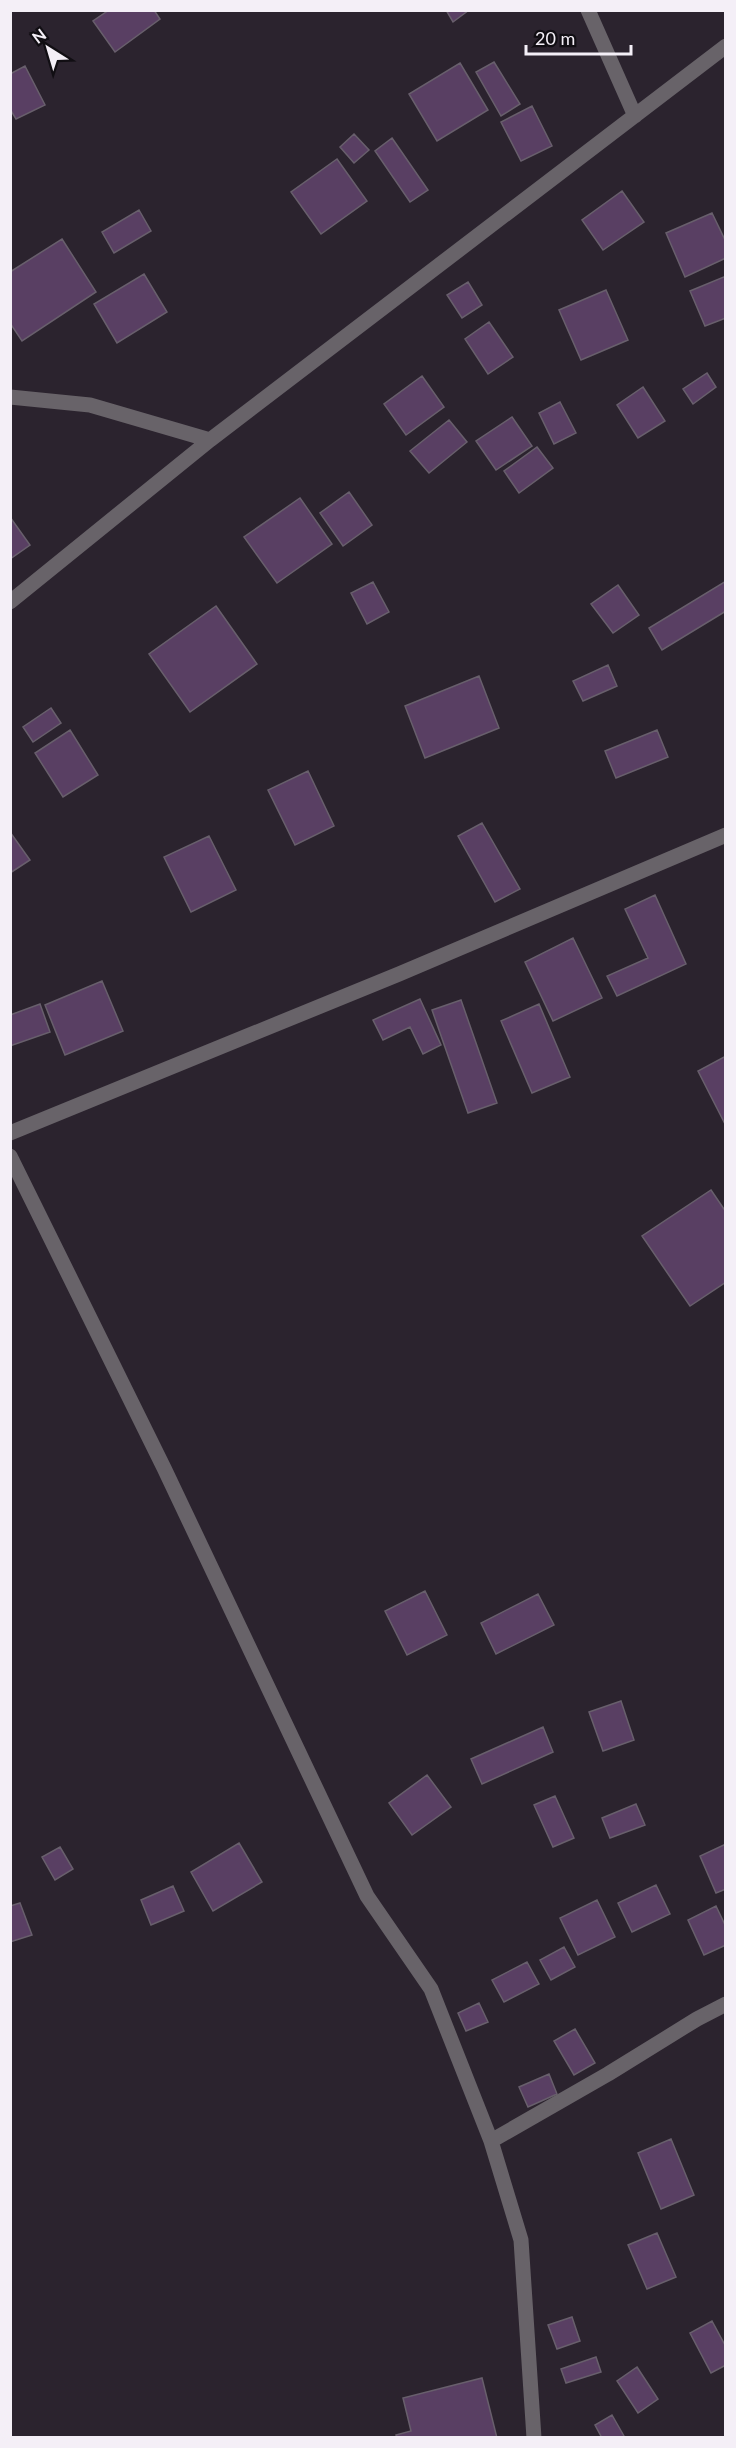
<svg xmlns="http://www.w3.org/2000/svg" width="736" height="2448" viewBox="0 0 736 2448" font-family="Lato,sans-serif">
<rect width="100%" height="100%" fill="#2b232e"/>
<!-- building -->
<path fill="#593f63" stroke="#685f6c" stroke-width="1.5" d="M109 10H154L160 19 115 52 93 21Z
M446 10H469L453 22Z
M494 62 520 104 501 116 476 72Z
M460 63 488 110 437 141 409 94Z
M25 66 45 105 16 119 10 109V74Z
M532 106 552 146 521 161 501 122Z
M354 134 369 150 354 163 340 147Z
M392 138 428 190 410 202 375 151Z
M337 159 367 201 321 234 291 192Z
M622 191 644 222 603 250 582 220Z
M139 210 151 231 114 253 102 232Z
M712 213 726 242V258L685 277 666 233Z
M62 239 96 292 22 341 10 323V272Z
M144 274 167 312 117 343 94 304Z
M726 276V318L705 326 690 291Z
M468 282 482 305 462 318 447 295Z
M606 290 628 340 581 360 559 310Z
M489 322 513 357 488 374 465 339Z
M707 373 716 387 693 404 683 389Z
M422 376 444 407 406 435 384 404Z
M643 387 665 421 638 438 617 405Z
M560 402 576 433 554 444 539 413Z
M512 417 532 446 496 470 476 441Z
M449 420 467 442 429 473 410 451Z
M537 447 553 468 519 493 504 471Z
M349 492 372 525 343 546 320 513Z
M300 498 332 544 277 583 244 537Z
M10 517 30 545 10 559Z
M726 581V611L662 650 649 628Z
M373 582 389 612 367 624 351 593Z
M618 585 639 615 613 633 591 604Z
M216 606 257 664 190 712 149 654Z
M608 665 617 686 583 701 573 681Z
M479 676 499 728 425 758 405 706Z
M51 708 61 723 33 742 23 727Z
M70 730 98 775 63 797 35 753Z
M657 730 668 757 616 778 605 751Z
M308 771 334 826 295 845 268 790Z
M482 823 520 889 495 902 458 836Z
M10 832 30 860 10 873Z
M209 836 236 890 191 912 164 857Z
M655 895 686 964 617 996 607 976 648 958 625 909Z
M573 938 602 998 553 1021 525 962Z
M102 981 123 1031 65 1055 45 1005Z
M420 999 441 1045 423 1054 410 1027 383 1040 373 1020Z
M461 1000 497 1103 468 1113 432 1010Z
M40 1004 50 1032 10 1046V1015Z
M539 1004 570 1077 532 1093 501 1021Z
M726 1056V1126L698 1071Z
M711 1190 726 1212V1282L690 1306 642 1236Z
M425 1591 447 1635 407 1655 385 1611Z
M538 1594 554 1625 496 1654 481 1623Z
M621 1701 634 1740 603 1751 589 1712Z
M543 1727 553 1752 482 1784 471 1759Z
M427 1775 451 1807 412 1835 389 1803Z
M555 1796 574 1838 553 1847 534 1805Z
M636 1804 645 1825 610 1838 602 1818Z
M239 1843 262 1882 213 1911 191 1872Z
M726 1844V1889L716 1893 700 1856Z
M60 1847 73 1869 55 1880 42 1857Z
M656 1885 670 1914 632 1932 618 1903Z
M173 1886 184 1911 151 1925 141 1900Z
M597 1900 615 1937 578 1955 560 1918Z
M20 1903 32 1935 10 1942V1906Z
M716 1906 726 1927V1945L704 1955 688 1920Z
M564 1947 575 1967 551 1980 540 1960Z
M527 1962 539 1984 504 2002 492 1980Z
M479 2003 488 2022 466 2031 458 2013Z
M575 2029 595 2063 574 2075 554 2041Z
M549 2074 557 2094 528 2107 519 2087Z
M671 2139 694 2195 661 2209 638 2153Z
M657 2233 676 2277 647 2289 628 2245Z
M572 2317 580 2341 557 2349 548 2325Z
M712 2321 726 2347V2365L711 2373 690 2333Z
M596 2357 601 2372 566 2383 561 2369Z
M637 2367 658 2399 638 2413 617 2381Z
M482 2378 497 2438H397L396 2435 411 2431 403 2398Z
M612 2415 624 2436 622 2438H602L595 2425Z"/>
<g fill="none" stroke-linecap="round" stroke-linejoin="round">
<!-- minor -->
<path stroke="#686369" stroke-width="15" d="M588 10 635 116
M10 397 90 405 210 440
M10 602 210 440 726 46
M10 1133 399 974 726 835
M10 1156 164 1468 367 1896 431 1989 491 2141 521 2240 534 2438
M491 2141 608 2074 697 2019 726 2004"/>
</g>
<!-- border -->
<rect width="736" height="2448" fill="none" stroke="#f4eff7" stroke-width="24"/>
<!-- north arrow -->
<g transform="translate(48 48) rotate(323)" stroke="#110e13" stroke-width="4.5" paint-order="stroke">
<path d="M0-4.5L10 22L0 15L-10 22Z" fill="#f4eff7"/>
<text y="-9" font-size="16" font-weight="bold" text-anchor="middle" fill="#f4eff7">N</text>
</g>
<!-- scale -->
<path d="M526 45v9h105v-9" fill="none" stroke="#f4eff7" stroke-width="3"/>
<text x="535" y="45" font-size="18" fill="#f4eff7" stroke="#110e13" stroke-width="4.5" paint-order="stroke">20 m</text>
</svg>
